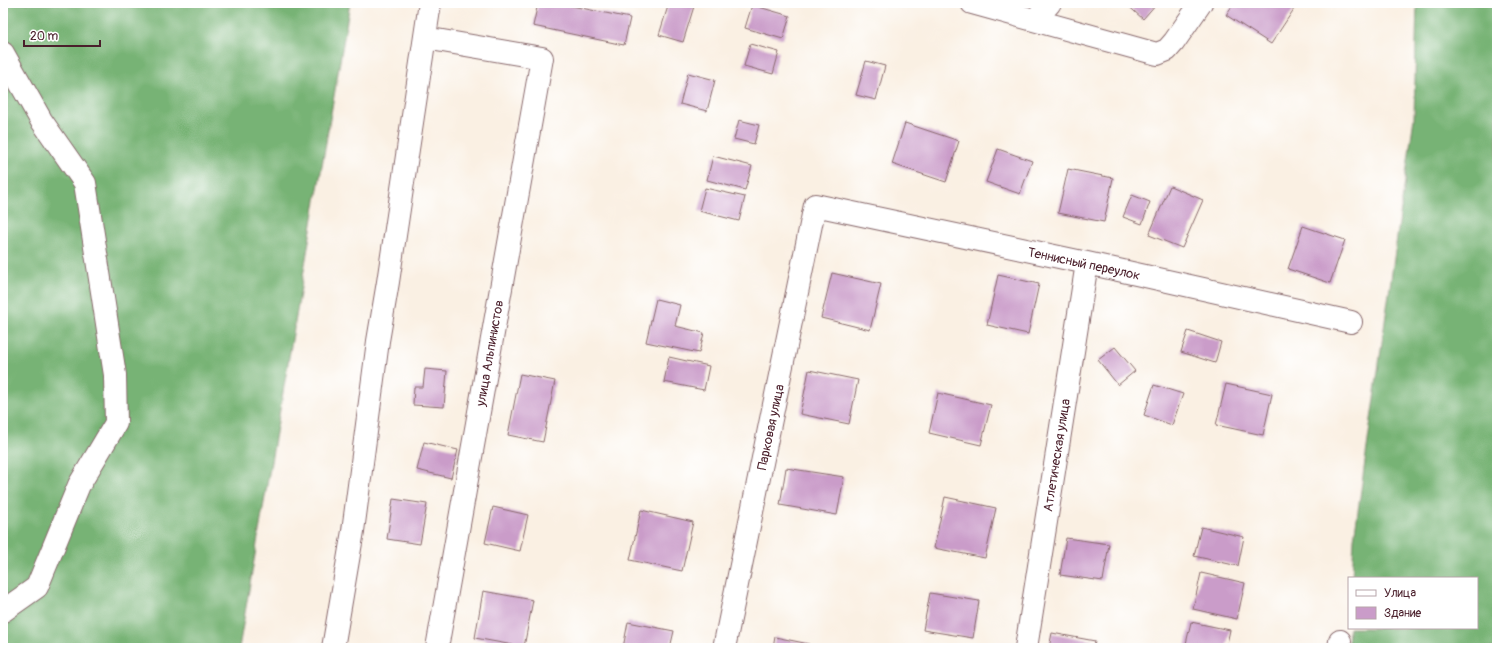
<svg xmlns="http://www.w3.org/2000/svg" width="1500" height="651" viewBox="0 0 1500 651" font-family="Pangolin,sans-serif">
<rect width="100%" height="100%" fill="#fff"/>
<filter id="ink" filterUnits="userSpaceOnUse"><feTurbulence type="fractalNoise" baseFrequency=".025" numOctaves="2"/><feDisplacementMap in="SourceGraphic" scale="8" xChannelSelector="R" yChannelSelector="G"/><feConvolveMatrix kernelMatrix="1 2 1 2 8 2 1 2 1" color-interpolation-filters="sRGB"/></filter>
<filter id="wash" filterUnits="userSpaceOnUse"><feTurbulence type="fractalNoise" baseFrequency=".012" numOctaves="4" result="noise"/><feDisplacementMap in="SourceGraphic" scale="16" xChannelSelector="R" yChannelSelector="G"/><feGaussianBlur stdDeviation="0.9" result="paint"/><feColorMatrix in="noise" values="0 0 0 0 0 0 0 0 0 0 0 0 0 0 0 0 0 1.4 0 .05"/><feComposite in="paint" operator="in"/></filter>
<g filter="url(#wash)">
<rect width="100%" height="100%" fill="#faf0e3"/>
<!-- forest -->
<path fill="#77b374" stroke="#606950" d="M3 3H350L239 648H3Z
M1417 3H1497V648H1348L1349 628H1477V578H1352L1354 539 1414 118Z"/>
<g id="blocks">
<!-- building -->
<path fill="#ca9cc9" d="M538 3H557L630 18 624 45 533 26Z
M669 3H695L683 42 659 35Z
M1125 3H1157L1143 19Z
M1234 3H1298L1271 44 1226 15Z
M752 5 790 16 783 39 745 28Z
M750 44 779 52 773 74 744 66Z
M866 61 885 66 876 100 856 95Z
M688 73 715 80 707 111 680 104Z
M739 120 759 125 754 144 734 139Z
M905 123 959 141 946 182 892 164Z
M998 149 1032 161 1020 194 986 182Z
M713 156 752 166 745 190 707 180Z
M1068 169 1113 178 1104 222 1058 213Z
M1170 186 1203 200 1182 248 1149 235Z
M705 188 745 197 739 221 699 211Z
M1132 195 1150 202 1142 224 1123 217Z
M1303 226 1345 240 1330 283 1288 269Z
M832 273 881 284 870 330 821 318Z
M998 275 1039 284 1028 334 987 325Z
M656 299 680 305 675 326 704 333 699 353 646 342Z
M1188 331 1221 342 1215 363 1181 352Z
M1115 347 1135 371 1118 385 1098 360Z
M669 357 709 366 704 390 664 382Z
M425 369 447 371 444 407 413 405 414 387H423Z
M809 370 858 380 849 424 800 414Z
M520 374 555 381 543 442 508 435Z
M1226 384 1272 394 1263 435 1216 425Z
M1154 385 1183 394 1172 425 1144 415Z
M938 393 991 405 981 445 929 433Z
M424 442 458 450 451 478 417 470Z
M786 468 844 477 837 515 780 505Z
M945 497 996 508 985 558 934 548Z
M393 499 427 504 420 544 387 539Z
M493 507 528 515 520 551 485 543Z
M641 510 693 522 682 571 630 560Z
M1201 527 1244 537 1238 566 1194 556Z
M1066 538 1109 544 1103 581 1060 575Z
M1201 573 1245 583 1237 619 1193 609Z
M483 591 533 600 524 647 475 638Z
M930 593 979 601 973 638 923 630Z
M628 622 674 631 670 648H623Z
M1191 622 1230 630 1226 648H1185Z
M1052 633 1095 641 1094 648H1049Z
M775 637 809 644 808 648H773Z"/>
</g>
</g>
<g filter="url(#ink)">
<use href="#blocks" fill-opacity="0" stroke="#88686b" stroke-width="1"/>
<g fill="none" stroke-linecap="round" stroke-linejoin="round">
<defs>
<path id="minor" d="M972 3 1157 54 1167 50 1174 42 1201 3
M1035 20 1050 3
M425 38 542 58 437 648
M3 53 41 120 85 183 115 375 116 423 79 485 37 587 3 611
M333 648 353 531 378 341 388 282 430 3
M724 648 815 205 1087 263 1351 322
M1026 648 1087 263
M1339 648 1340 641"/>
</defs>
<!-- minor casing -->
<use href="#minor" stroke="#88686b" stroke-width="24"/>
<!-- minor -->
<use href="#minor" stroke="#fff" stroke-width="22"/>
</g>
</g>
<g text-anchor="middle" stroke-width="3" stroke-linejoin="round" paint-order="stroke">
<!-- street labels -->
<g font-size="13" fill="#4a1f2b" stroke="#fff">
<text transform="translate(1084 263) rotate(12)" y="5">Теннисный переулок</text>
<text transform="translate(489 353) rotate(-80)" y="5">улица Альпинистов</text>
<text transform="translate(770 427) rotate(-78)" y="5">Парковая улица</text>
<text transform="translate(1056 455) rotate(-81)" y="5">Атлетическая улица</text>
</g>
</g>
<!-- margin -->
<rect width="1500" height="651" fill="none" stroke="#fff" stroke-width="16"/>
<!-- legend -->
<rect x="1348" y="577" width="130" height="52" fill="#ffffff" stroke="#b7a5aa"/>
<rect x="1356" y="590" width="20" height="6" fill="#ffffff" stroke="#b7a5aa"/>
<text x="1384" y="597" font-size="12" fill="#4a1f2b">Улица</text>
<rect x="1356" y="607" width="20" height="12" fill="#ca9cc9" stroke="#b7a5aa"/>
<text x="1384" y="617" font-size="12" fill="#4a1f2b">Здание</text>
<!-- scale -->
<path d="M24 40v6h76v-6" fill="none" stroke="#4a1f2b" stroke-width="2"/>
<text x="30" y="40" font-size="12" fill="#4a1f2b" stroke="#ffffff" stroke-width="3" paint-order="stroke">20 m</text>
</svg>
